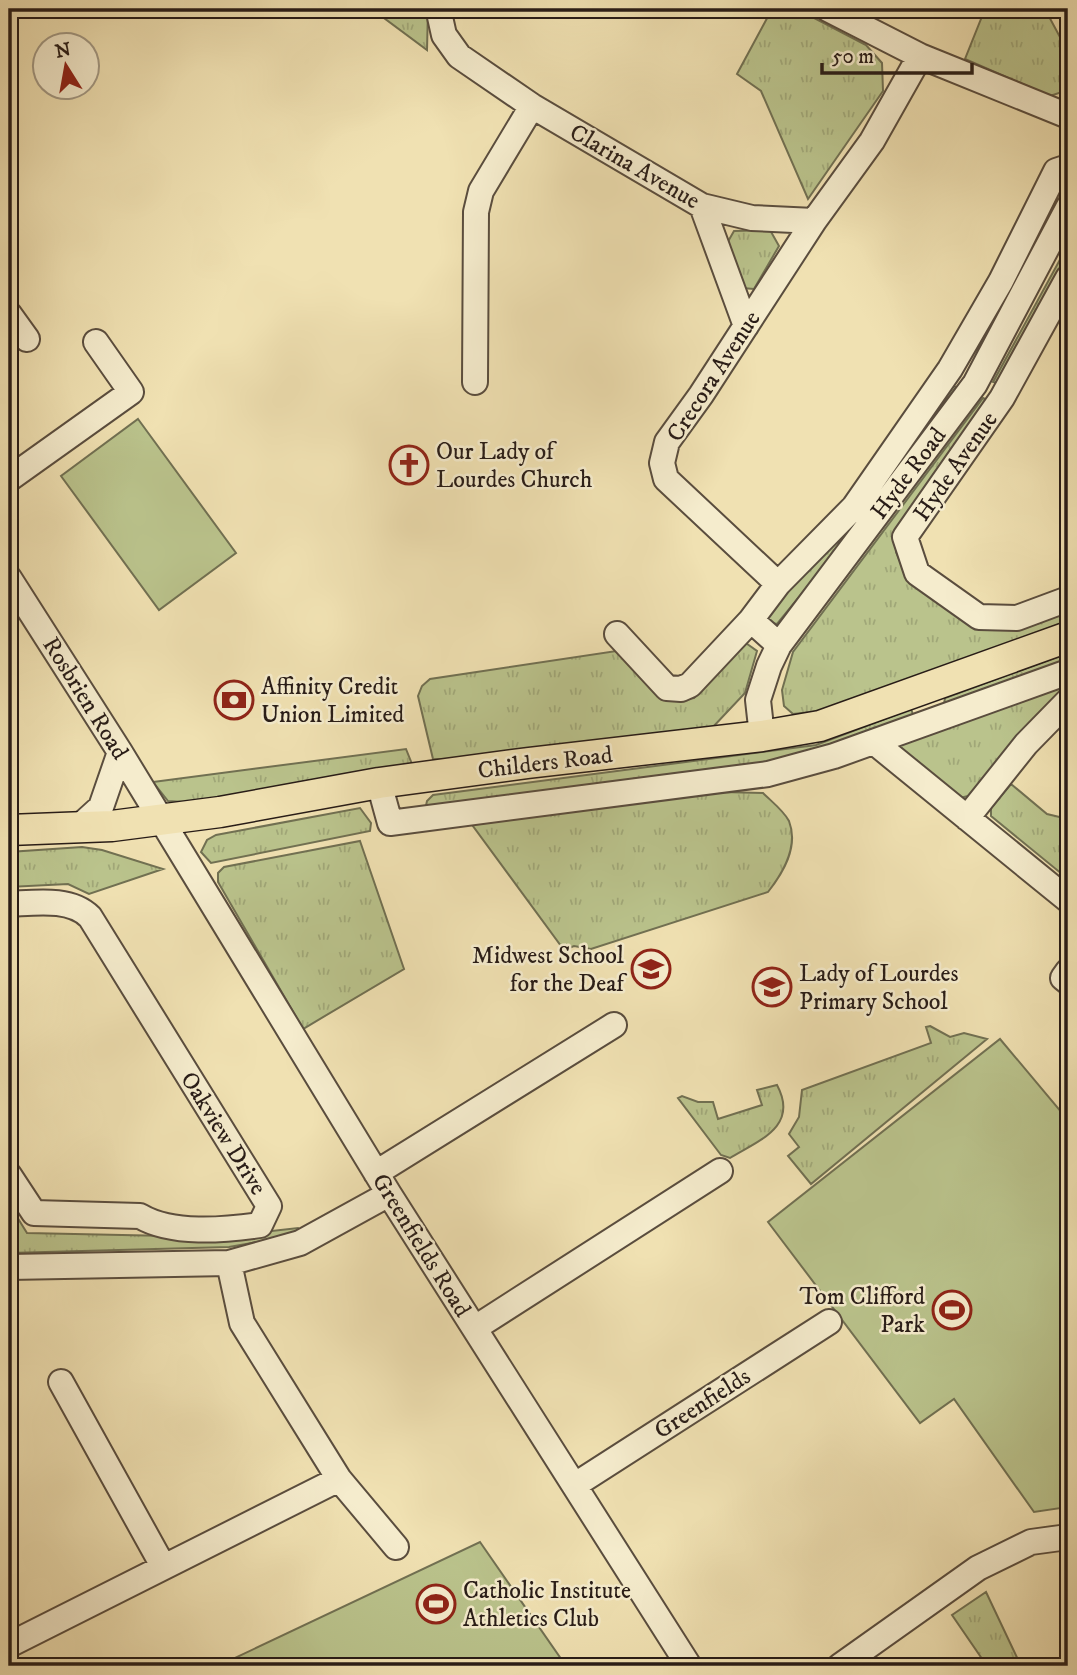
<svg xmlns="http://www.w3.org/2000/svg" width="1077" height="1675" viewBox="0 0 1077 1675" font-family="'IM FELL DW Pica',serif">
<defs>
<pattern id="grass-tufts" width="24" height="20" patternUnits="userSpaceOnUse" patternTransform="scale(1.75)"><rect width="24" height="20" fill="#bac38c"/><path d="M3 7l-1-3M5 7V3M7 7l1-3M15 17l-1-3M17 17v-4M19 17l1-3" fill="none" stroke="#a0a778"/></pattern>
</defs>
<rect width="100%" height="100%" fill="#f0e1b2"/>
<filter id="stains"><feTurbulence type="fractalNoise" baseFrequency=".00286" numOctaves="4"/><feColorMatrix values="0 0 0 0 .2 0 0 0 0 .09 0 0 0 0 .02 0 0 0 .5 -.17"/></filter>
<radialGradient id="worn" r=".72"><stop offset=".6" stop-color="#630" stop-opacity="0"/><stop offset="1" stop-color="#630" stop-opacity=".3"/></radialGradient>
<!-- grass -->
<path fill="url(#grass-tufts)" stroke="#717052" stroke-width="2" d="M392 9H428L427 50 384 18Z
M772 9H797L866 45 882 63 883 91 808 199 761 91 737 74Z
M985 9H1041L1046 11 1068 52V90L1050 96 965 59Z
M770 230 779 246 754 289 742 288 726 245 734 231Z
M1068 245V265L1003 385 993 382Z
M947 384 956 387 875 504 777 624 766 622 768 614Z
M983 398 989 401 900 531 896 552 908 580 979 627 1068 610V621L821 711 793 714 784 706 782 690 793 652Z
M743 641 757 651 745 693 712 728 476 761 433 759 418 696 422 686 430 679 623 650 670 701 694 698Z
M1068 653V665L944 704 945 698Z
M1068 684V688L968 796 960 798 903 754 899 744Z
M911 709 915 720 774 765 425 810 427 801 433 795 816 745Z
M406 749 414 769 201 803 168 801 153 782Z
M1011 784 1047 814 1068 819V879L991 816V808Z
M722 792 763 793C771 801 784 811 789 821 799 847 783 873 768 892L591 949 574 946 564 950 470 822Z
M360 808 371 823 370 831 211 863 201 852 207 840 216 835Z
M360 841 404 969 303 1029 218 882V873L224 867Z
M82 847 102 850 163 869 89 894 68 884 9 887V852Z
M930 1026 950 1037 964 1033 987 1039 811 1184 788 1156 799 1147 789 1134 799 1117 802 1090 931 1043 926 1027Z
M777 1085C799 1126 760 1140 730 1158L721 1155 678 1098 682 1096 698 1102H713L718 1119 762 1105 757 1090Z
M9 1204 27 1233 217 1237 298 1228 302 1234 229 1247 9 1253Z
M986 1592 1021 1666H987L952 1615Z"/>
<!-- garden -->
<path fill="#bac38c" stroke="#717052" stroke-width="2" d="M138 419 236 553 159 610 61 476Z
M1000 1039 1068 1120V1507L1034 1512 954 1399 920 1423 768 1222Z
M480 1542 566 1666H218Z"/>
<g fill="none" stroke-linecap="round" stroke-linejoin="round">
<defs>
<path id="minor" d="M442 9 440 17 444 35 459 56 532 106 702 206 752 218 814 221
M828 9 920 56 1068 116
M702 206 746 326
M1068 278 1002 398 905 537 917 573 979 617 1017 618 1068 599
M9 314 27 339
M475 382 476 212 481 191 532 106
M9 479 131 392 96 342
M9 578 120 752 389 1194 689 1666
M778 584 854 507 950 369 1001 281 1056 171 1068 167
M617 634 667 688 681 689 690 685 751 620
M779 645 751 620 778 584 666 479 662 463 667 442 701 395 814 221 872 141 920 56
M762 736 758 700 769 666 779 645 975 384 1068 208
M874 742 1068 900
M379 783 390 823 768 774 834 756 1068 672
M967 818 1026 744 1068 701
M79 827 101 807 120 752
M9 904C34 903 70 897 90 917L269 1206 260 1225C224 1230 172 1235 140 1216L34 1213 9 1175
M1068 971 1063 978 1068 982
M376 1173 614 1025
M229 1263 300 1243 389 1194
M9 1267 229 1263 242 1323 339 1479 396 1547
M475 1328 720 1171
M61 1382 163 1566
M575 1485 829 1322
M9 1645 339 1479
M840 1666 978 1568 1031 1542 1068 1537"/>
<path id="major" d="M9 830 112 826 220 812 379 783 528 763 762 736 820 726 1068 637"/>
</defs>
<!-- minor casing -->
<use href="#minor" stroke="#5a4d3e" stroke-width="28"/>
<!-- major casing -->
<use href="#major" stroke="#281c17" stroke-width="33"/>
<!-- minor -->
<use href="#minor" stroke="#f5eccd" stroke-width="24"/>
<!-- major -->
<use href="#major" stroke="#f0e1b2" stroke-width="30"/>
</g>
<!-- icons -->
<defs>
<symbol id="church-ring" viewBox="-11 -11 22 22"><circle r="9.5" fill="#f5eccd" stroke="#8f2418" stroke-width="1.5"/><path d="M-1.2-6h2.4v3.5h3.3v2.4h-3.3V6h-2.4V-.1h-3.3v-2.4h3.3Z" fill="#8f2418"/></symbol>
<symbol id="bank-ring" viewBox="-11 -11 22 22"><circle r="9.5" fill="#f5eccd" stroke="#8f2418" stroke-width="1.5"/><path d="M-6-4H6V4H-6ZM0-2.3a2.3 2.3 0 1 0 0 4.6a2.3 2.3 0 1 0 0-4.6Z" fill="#8f2418"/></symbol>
<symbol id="school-ring" viewBox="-11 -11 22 22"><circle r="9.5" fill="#f5eccd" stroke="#8f2418" stroke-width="1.5"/><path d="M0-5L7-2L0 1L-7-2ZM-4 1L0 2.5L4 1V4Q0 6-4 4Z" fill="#8f2418"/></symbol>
<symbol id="stadium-ring" viewBox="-11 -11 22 22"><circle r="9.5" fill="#f5eccd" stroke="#8f2418" stroke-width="1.5"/><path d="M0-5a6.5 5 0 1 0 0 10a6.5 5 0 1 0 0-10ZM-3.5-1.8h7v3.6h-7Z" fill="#8f2418"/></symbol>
</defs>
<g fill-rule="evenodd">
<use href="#church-ring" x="387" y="443" width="44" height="44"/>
<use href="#bank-ring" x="212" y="678" width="44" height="44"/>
<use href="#school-ring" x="629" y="947" width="44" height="44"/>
<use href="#school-ring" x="750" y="965" width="44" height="44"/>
<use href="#stadium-ring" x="930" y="1288" width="44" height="44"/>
<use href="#stadium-ring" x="414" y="1582" width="44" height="44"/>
</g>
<g text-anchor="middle" stroke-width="5" stroke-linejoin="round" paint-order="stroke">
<!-- street labels -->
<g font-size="24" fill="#281c17" stroke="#f5eccd">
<text transform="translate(635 166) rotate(30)" y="8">Clarina Avenue</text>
<text transform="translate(713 376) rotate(-57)" y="8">Crecora Avenue</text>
<text transform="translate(955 466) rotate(-55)" y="8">Hyde Avenue</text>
<text transform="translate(908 473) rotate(-53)" y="8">Hyde Road</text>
<text transform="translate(86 698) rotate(58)" y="8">Rosbrien Road</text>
<text transform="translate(545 762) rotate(-7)" y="8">Childers Road</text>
<text transform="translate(224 1133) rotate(58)" y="8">Oakview Drive</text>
<text transform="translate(422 1245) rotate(58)" y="8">Greenfields Road</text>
<text transform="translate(702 1403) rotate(-33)" y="8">Greenfields</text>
</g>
<!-- poi labels -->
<g font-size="24" fill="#281c17" stroke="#f5eccd" text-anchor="start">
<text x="436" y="459">Our Lady of<tspan x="436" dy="28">Lourdes Church</tspan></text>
<text x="261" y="694">Affinity Credit<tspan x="261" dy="28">Union Limited</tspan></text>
<text x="624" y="963" text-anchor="end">Midwest School<tspan x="624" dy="28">for the Deaf</tspan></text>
<text x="799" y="981">Lady of Lourdes<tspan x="799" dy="28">Primary School</tspan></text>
<text x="925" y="1304" text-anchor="end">Tom Clifford<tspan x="925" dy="28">Park</tspan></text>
<text x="463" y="1598">Catholic Institute<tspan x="463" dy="28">Athletics Club</tspan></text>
</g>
</g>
<!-- margin -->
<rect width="1077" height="1675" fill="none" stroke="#f0e1b2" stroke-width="35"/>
<rect x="10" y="10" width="1056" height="1654" fill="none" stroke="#281c17" stroke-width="3.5"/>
<rect x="18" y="18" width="1042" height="1640" fill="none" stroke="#281c17" stroke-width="2"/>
<!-- north arrow -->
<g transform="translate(66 66) rotate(349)"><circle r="33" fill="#f5eccd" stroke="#a39984" stroke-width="2"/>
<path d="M0-5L12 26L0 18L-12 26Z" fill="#8f2418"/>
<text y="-10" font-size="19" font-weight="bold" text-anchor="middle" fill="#281c17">N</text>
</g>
<!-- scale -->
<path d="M822 63v10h150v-10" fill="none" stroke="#281c17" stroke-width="3.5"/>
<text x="832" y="63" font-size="21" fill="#281c17" stroke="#f5eccd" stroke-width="5" paint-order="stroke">50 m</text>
<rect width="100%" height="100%" filter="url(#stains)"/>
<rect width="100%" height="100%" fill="url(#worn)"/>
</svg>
